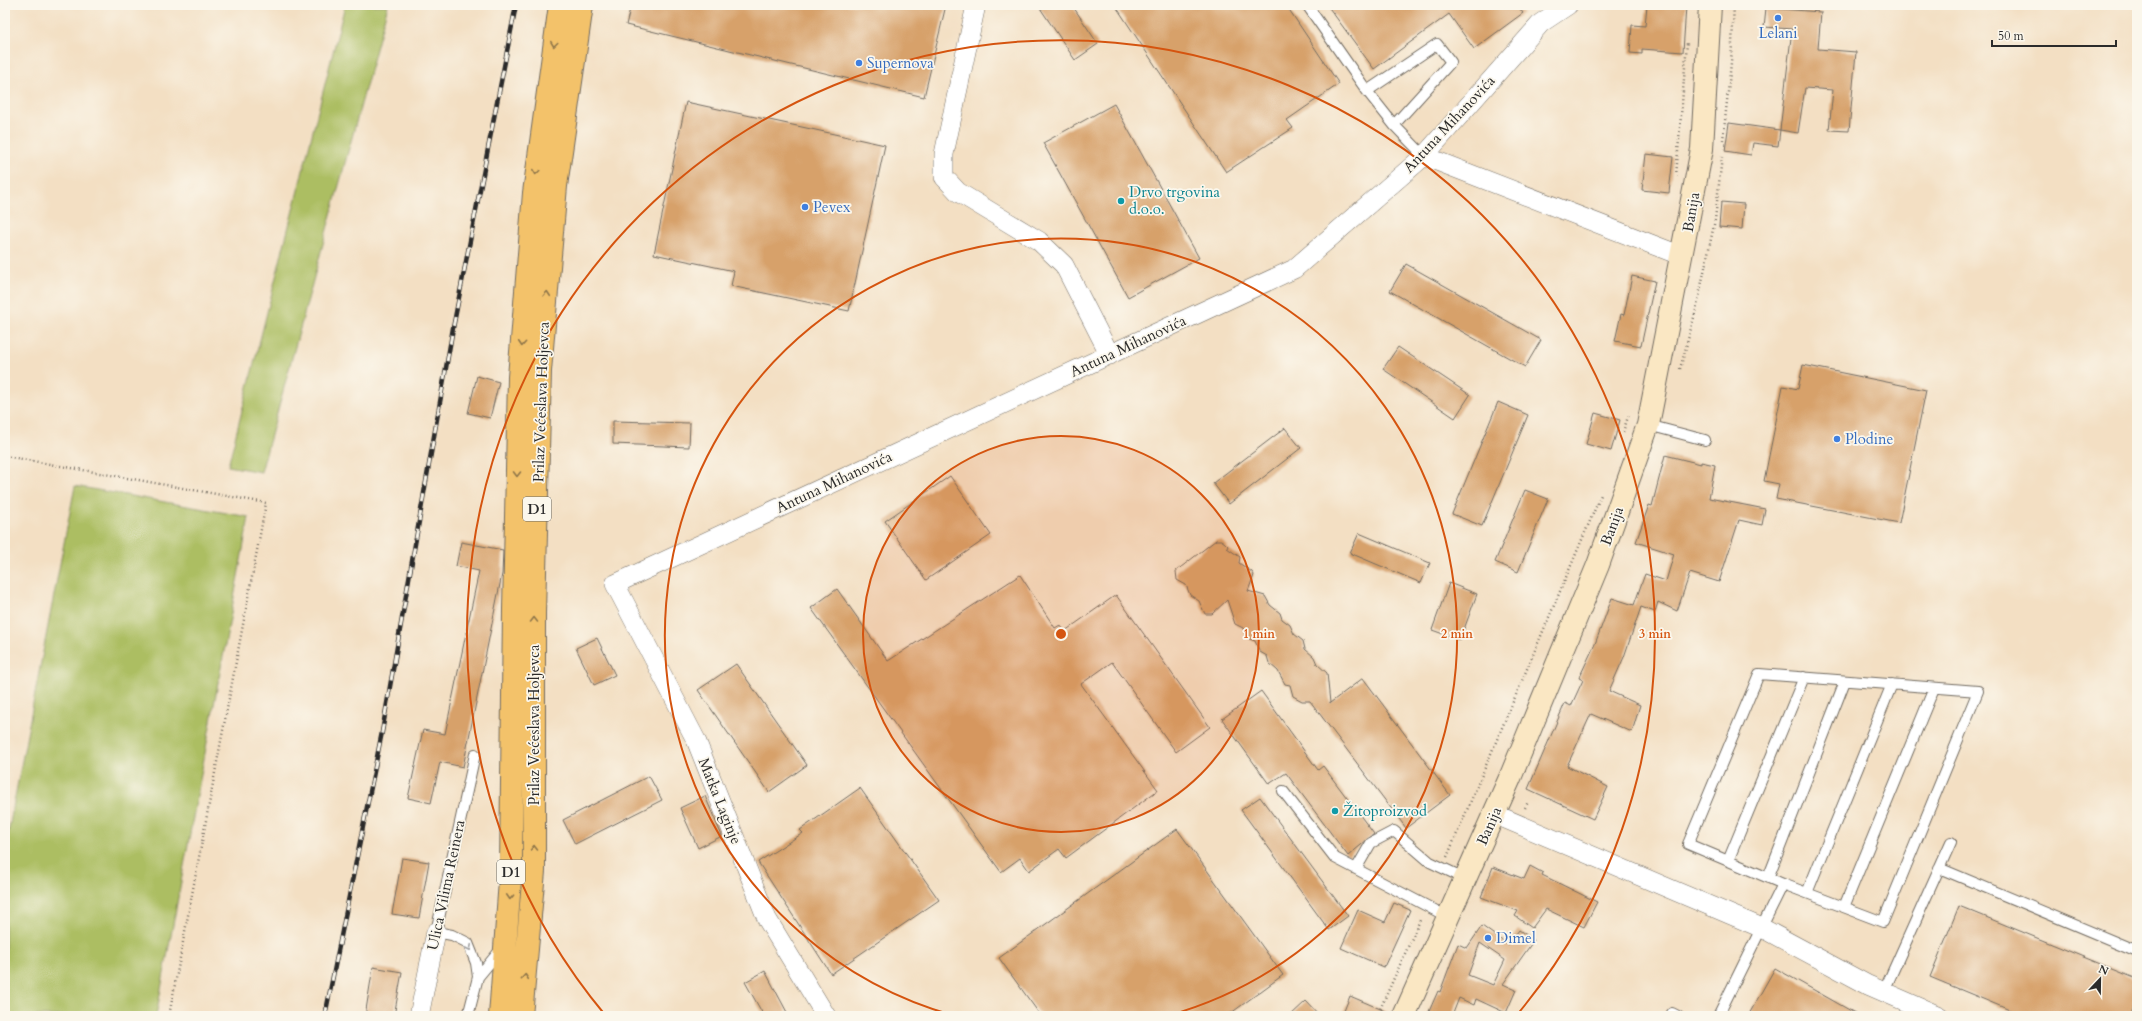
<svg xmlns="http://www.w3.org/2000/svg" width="2142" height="1021" viewBox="0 0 2142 1021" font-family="Cardo,serif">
<rect width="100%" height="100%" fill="#fbf7ec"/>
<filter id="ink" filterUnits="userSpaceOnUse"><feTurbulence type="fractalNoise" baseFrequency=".025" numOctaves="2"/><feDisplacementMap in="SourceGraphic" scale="8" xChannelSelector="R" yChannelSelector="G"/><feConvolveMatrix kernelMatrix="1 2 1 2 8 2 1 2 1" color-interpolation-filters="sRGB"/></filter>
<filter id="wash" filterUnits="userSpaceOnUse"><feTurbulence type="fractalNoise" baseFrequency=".012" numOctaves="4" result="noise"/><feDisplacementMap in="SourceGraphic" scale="16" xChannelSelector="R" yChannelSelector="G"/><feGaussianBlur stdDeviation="0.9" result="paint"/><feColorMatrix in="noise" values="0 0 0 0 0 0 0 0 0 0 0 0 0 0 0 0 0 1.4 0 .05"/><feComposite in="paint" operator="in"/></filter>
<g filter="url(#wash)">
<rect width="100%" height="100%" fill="#f3dfc3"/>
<!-- green -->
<path fill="#acbe62" stroke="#6c7446" d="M345 5H388L261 472 228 466Z
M75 486 249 517 156 1016H5V849Z"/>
<g id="blocks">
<!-- building -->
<path fill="#d7a16b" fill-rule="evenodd" d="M631 5H946L924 97 626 25Z
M1038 5H1072L1098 44 1075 60Z
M1115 5H1286L1339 84 1287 120 1293 128 1226 172Z
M1327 5H1517L1523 13 1474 49 1449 14 1374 69Z
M1647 5 1686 6 1683 52 1642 49V54L1630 53 1632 25 1645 26Z
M1766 8 1821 12 1818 49 1856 52 1849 131 1829 130 1833 90 1805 88 1798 133 1780 130 1792 29 1764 27Z
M686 102 885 145 849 311 731 286 734 271 654 254Z
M1114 104 1199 258 1128 297 1043 143Z
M1729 123 1780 130 1778 146 1753 143 1751 155 1725 151Z
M1646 154 1673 157 1669 193 1642 190Z
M1721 202 1744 204 1742 229 1719 227Z
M1406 264 1541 340 1525 367 1390 291Z
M1632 276 1655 281 1641 346 1615 341 1621 314 1624 315Z
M1398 347 1470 395 1455 418 1383 369Z
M1803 365 1926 390 1899 523 1776 499 1779 484 1764 481 1783 386 1798 389Z
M477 376 499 382 490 418 468 413Z
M1498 402 1528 415 1482 526 1452 514Z
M1595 413 1620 420 1611 451 1586 444Z
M613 421 690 423 689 447 613 444Z
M1285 428 1301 448 1229 504 1213 483Z
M1665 455 1701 464V462L1715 465 1709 498 1765 509 1762 525 1739 520 1719 582 1690 573 1677 611 1658 602 1655 612 1641 607 1624 657 1609 691 1640 705 1632 732 1591 714 1567 766 1608 787 1593 819 1528 789 1565 703 1571 706 1583 680 1579 678 1595 644 1612 598 1634 605 1645 574 1666 581 1674 554 1636 542 1649 505 1652 506Z
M950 476 991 535 926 580 885 521Z
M1525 490 1548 499 1518 572 1495 562Z
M1359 533 1430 563 1421 583 1350 553Z
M1216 540H1221L1225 543 1228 546 1227 548 1240 557 1239 563 1252 572 1254 575 1248 591 1265 596 1270 605 1280 613 1282 619 1290 625 1294 634 1303 641 1305 649 1314 657 1317 664 1327 673 1330 703 1363 678 1450 795 1406 828 1310 701H1302L1293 696 1290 685 1285 684 1278 671 1269 663 1267 656 1260 652 1255 641 1247 638 1243 628 1235 624 1227 600 1212 614H1205L1199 601 1190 595 1186 585 1177 580 1176 571Z
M461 542 503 550 502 574 463 767 440 762 431 803 408 798 423 730 445 734 479 571 456 566Z
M1020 575 1055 628 1060 625 1065 631 1116 595 1210 727 1176 752 1112 662 1081 684 1158 790 1066 858 1059 849 1029 871 1020 858 1001 872 811 608 837 589 888 661Z
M1449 583 1477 594 1460 640 1432 630Z
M597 638 615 675 594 685 576 648Z
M736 664 807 765 769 792 698 690Z
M1261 691 1318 770 1323 766 1374 834 1348 856 1286 773 1269 784 1222 719Z
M649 776 662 800 575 844 563 820Z
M860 788 939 900 831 974 758 862 803 833 800 830Z
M705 796 722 836 698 848 680 808Z
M1260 797 1348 916 1329 930 1241 810Z
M1177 829 1283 975 1227 1016H1041L999 958Z
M402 858 429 862 419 918 392 914Z
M1530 866 1543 873 1542 875 1597 902 1584 927 1546 909 1532 928 1515 916 1518 911 1481 897 1493 867 1524 879Z
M1394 903 1410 910 1384 967 1341 948 1358 910 1385 922Z
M1959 906 2137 979V1000L2130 1016H2024L1930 977Z
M1482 926 1508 945 1519 930 1534 940 1503 984 1516 990 1506 1013 1476 999 1474 1005 1459 998 1452 1016H1427L1438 991 1440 992 1458 944 1467 948ZM1480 943 1505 960 1493 985 1468 975Z
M373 967 402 972 394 1016H365Z
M1775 968 1860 1016H1748Z
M765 971 789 1016H764L745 982Z
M1350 996 1392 1014V1016H1342Z
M1306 1001 1320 1016H1290Z"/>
</g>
</g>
<g filter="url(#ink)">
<use href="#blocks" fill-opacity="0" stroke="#716a60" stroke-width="1"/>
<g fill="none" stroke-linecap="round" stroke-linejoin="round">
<defs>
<path id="service" d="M1307 5 1367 91
M1394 125 1451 62 1437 44 1367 91 1394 125 1424 156
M1648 425 1705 440
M1283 791 1335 858 1448 917
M1728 861 1804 677
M1939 868 2137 951
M1356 869 1371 843 1394 831 1430 862 1466 879
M1768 878 1845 681
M1807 893 1892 684
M1844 907 1934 688
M478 977 502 948
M1884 991 1951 842
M1672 1013 1678 1016
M468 1016 478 977 476 963 468 943 452 935 436 932 475 754
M1718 1016 1783 884 1688 844 1759 674 1978 691 1883 922 1783 884"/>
<path id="minor" d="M976 5 944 154V177L958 192 1039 241 1064 265 1110 355
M1424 156 1682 256
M1494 814 1762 928 1868 985 1939 1016
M419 1016 436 932
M826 1016 767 919 696 740 615 584 1294 269 1424 156 1541 23 1568 5"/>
<path id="secondary" d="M1404 1016 1510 778 1598 565 1648 425 1702 149 1710 5"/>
<path id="trunk" d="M500 1016 511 867 514 610 519 377 534 193 560 5
M521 1016 534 871V613L540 371 556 186 582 5"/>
</defs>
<!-- service casing -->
<use href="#service" stroke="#716a60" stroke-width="12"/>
<!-- minor casing -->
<use href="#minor" stroke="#716a60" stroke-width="20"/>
<!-- secondary casing -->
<use href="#secondary" stroke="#716a60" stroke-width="24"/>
<!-- trunk casing -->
<use href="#trunk" stroke="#716a60" stroke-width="24"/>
<!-- path -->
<path stroke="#716a60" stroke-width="2.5" stroke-dasharray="1 3" stroke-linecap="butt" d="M1723 140 1731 63 1734 5
M1676 176 1687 43
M1680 369 1696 310 1715 220 1722 157
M1623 432 1629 414
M5 456 266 503 169 1016
M1525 808 1528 802
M1447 857 1601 495
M1377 1016 1421 918"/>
<!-- service -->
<use href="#service" stroke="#fff" stroke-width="10"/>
<!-- minor -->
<use href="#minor" stroke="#fff" stroke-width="19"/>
<!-- secondary -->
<use href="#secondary" stroke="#fae7c3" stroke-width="22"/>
<!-- trunk -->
<use href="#trunk" stroke="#f3c26a" stroke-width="22"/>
<defs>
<path id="rail" d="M325 1016 382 732 453 328 516 5"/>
</defs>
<!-- rail casing -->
<use href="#rail" stroke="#2b2b2b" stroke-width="4.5"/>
<!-- rail -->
<use href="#rail" stroke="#fbf7ec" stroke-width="3" stroke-dasharray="9" stroke-linecap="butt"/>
</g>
<!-- one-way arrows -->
<defs><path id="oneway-chevron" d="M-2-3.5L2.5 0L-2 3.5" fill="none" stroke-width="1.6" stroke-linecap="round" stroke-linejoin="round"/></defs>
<g stroke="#8f764a">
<use href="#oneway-chevron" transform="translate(554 44) rotate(98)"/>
<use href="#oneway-chevron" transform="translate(536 172) rotate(98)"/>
<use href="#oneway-chevron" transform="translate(547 294) rotate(-85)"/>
<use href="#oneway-chevron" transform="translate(522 344) rotate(94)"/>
<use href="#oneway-chevron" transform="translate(517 474) rotate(91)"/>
<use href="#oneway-chevron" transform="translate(534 620) rotate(-90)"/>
<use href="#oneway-chevron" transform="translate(534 848) rotate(-90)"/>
<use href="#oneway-chevron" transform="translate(510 897) rotate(93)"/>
<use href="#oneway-chevron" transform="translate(525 977) rotate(-85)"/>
</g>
<use stroke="#a0a0a0" href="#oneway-chevron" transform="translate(469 948) rotate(64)"/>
</g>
<!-- distance rings -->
<circle cx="1061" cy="634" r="198" fill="#d5540f" fill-opacity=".12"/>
<g fill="none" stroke="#d5540f" stroke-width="2">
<circle cx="1061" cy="634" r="198"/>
<path d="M955 1016A396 396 0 1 1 1167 1016"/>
<path d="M606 1016A594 594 0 1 1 1516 1016"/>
</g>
<!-- markers -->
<g fill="#3f7fe0" stroke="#fbf7ec" stroke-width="1.5">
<circle cx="1778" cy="18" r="4"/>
<circle cx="859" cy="63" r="4"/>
<circle cx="805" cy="207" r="4"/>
<circle cx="1837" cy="439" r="4"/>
<circle cx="1488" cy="938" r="4"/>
</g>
<g fill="#0f9aa8" stroke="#fbf7ec" stroke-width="1.5">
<circle cx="1121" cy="201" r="4"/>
<circle cx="1335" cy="811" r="4"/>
</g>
<g text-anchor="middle" stroke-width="3.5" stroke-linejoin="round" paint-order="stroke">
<!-- shield labels -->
<g fill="#fbf7ec" stroke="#696865" stroke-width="1">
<rect x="523" y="497" width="28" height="24" rx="3"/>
<rect x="497" y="860" width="28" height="24" rx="3"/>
</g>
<g font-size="14" font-weight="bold" fill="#2b2b2b">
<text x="537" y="514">D1</text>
<text x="511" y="877">D1</text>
</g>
<!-- shop labels -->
<g font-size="15" fill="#366cbe" stroke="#fbf7ec" text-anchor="start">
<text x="1778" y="38" text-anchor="middle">Lelani</text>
<text x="867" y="68">Supernova</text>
<text x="813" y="212">Pevex</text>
<text x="1845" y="444">Plodine</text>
<text x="1496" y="943">Dimel</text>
</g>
<!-- street labels -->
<g font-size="15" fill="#2b2b2b" stroke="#fbf7ec">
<text transform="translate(1449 124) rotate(-47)" y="5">Antuna Mihanovića</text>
<text transform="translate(1691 212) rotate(-80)" y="5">Banija</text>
<text transform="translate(1128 346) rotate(-25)" y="5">Antuna Mihanovića</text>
<text transform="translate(541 402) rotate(-88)" y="5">Prilaz Većeslava Holjevca</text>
<text transform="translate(834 482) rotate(-25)" y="5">Antuna Mihanovića</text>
<text transform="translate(1612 526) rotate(-70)" y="5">Banija</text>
<text transform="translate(534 725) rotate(-90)" y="5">Prilaz Većeslava Holjevca</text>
<text transform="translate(720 801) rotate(68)" y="5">Matka Laginje</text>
<text transform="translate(1489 826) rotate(-66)" y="5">Banija</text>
<text transform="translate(446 885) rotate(-78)" y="5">Ulica Vilima Reinera</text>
</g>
<!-- culture labels -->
<g font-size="15" fill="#0d838f" stroke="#fbf7ec" text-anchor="start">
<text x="1129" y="197">Drvo trgovina<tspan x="1129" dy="17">d.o.o.</tspan></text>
<text x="1343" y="816">Žitoproizvod</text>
</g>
</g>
<circle cx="1061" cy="634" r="6" fill="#d5540f" stroke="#fbf7ec" stroke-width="2"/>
<g font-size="12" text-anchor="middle" font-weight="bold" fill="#d5540f" stroke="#fbf7ec" stroke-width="3.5" stroke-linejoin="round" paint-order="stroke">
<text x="1259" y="638">1 min</text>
<text x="1457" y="638">2 min</text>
<text x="1655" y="638">3 min</text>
</g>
<!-- margin -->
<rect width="2142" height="1021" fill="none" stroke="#fbf7ec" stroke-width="20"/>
<!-- north arrow -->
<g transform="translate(2100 979) rotate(22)" stroke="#fbf7ec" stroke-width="3" paint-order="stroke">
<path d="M0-3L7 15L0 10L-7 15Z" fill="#2b2b2b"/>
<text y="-6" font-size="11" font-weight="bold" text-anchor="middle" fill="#2b2b2b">N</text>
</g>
<!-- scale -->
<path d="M1992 40v6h124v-6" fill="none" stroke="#2b2b2b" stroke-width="2"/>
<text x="1998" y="40" font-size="12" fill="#2b2b2b" stroke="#fbf7ec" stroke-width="3" paint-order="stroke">50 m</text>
</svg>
